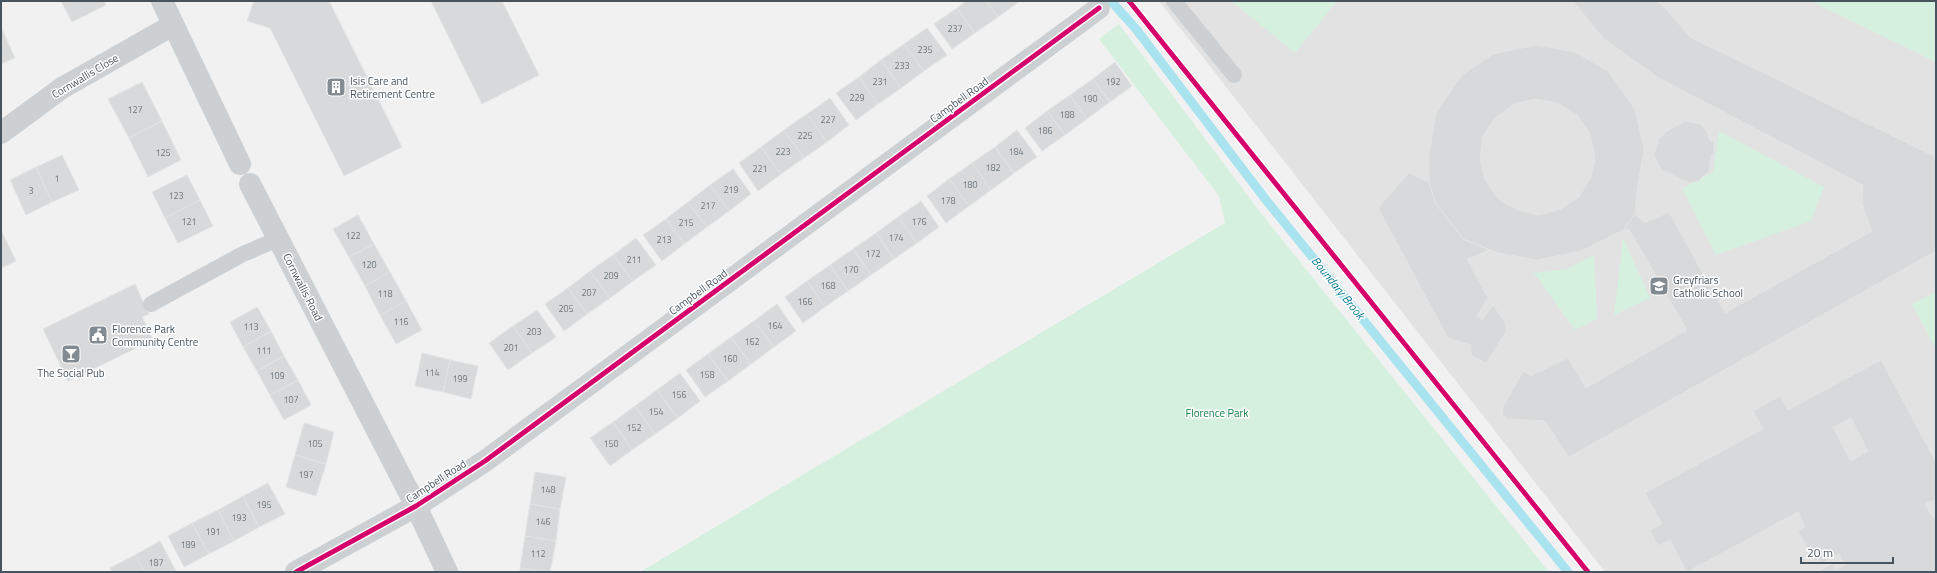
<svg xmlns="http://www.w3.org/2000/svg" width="1937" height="573" viewBox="0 0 1937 573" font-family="'Titillium Web',sans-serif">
<rect width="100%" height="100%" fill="#f1f1f1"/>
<!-- education -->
<path fill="#e3e2e3" d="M1159 1H1936V572H1605Z"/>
<!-- green -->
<path fill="#d5f0de" d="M1231 1H1337L1295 53Z
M1810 1H1936V62Z
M1119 24 1260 212 1549 572H640L1225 223 1219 196 1099 39Z
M1719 131 1824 187 1811 221 1716 255 1682 188 1713 172Z
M1623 238 1650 298 1614 315Z
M1594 255 1597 319 1575 330 1534 273 1567 269Z
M1936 292V349L1912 304Z"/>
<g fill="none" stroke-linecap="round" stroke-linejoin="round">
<!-- stream -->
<path stroke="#a9e3ef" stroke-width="9" d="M1111 1 1136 29 1266 200 1568 572"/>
</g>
<!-- building -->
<path fill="#d8d9da" stroke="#e2e3e3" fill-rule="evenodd" d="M61 1H104L106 5 72 22Z
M254 1H329L402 147 344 176 270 28 247 21Z
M431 1H502L539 75 482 104Z
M966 1H986L998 17 975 33 957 8Z
M986 1H1020L998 17Z
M1573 1H1657L1667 10 1690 37 1936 157V251L1569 457 1545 421 1508 419 1502 415 1503 407 1523 371 1531 376 1568 358 1586 388 1687 330 1629 229 1623 230 1635 214 1645 223 1669 212 1725 313 1872 231 1862 204 1863 185 1659 78 1603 38Z
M957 8 975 33 952 49 934 24Z
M1 27 15 58 1 64Z
M927 28 947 55 924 71 904 44Z
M904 44 924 71 901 88 881 60Z
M1536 45 1575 52 1608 71 1635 109 1644 149 1637 191 1635 214 1623 230 1581 251 1537 260 1498 253 1463 239 1436 204 1429 182V155L1436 113 1461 76 1493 54ZM1535 99 1558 103 1577 115 1590 133 1595 158 1591 177 1579 197 1561 209 1539 215 1517 210 1498 199 1485 180 1480 158 1483 136 1494 119 1514 104Z
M881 60 901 88 878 104 859 77Z
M1115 62 1132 86 1110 102 1093 79Z
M859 77 878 104 856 120 836 93Z
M1093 79 1110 102 1087 119 1070 95Z
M142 82 162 121 129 138 108 99Z
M1070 95 1087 119 1065 135 1047 111Z
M830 98 849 125 827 142 807 114Z
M1047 111 1065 135 1042 151 1025 128Z
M807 114 827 142 804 158 784 130Z
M162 121 181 160 148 177 129 138Z
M1685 121 1701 124 1706 130 1710 141H1714V154L1711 155 1709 171 1699 181 1689 183 1662 170 1658 165 1654 155 1658 140 1667 131Z
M784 130 804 158 781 174 761 147Z
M1017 130 1037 157 1014 173 995 147Z
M761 147 781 174 758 191 739 163Z
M995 147 1014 173 991 190 972 163Z
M62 155 79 190 52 202 36 167Z
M972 163 991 190 969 206 949 179Z
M36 167 52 202 26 215 10 180Z
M733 169 751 194 729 211 710 185Z
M1409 173 1429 182 1436 204 1463 239 1489 250 1467 259 1488 298 1477 316 1482 320 1493 305 1505 322 1506 332 1486 363 1471 355V345L1448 338 1378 208Z
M187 175 200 200 165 218 152 192Z
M949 179 969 206 946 223 927 196Z
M710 185 729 211 707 227 688 202Z
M200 200 213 226 178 243 165 218Z
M921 201 939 227 917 243 898 217Z
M688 202 707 227 684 244 666 219Z
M358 215 374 244 349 257 333 229Z
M898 217 917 243 894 259 876 233Z
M666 219 684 244 662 261 643 235Z
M1 230 16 261 1 268Z
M876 233 894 259 871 275 853 249Z
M636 238 656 265 633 281 613 255Z
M374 244 390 272 365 286 349 257Z
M853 249 871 275 848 291 830 265Z
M613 255 633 281 610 298 590 271Z
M830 265 848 291 825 307 807 281Z
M590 271 610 298 587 314 568 288Z
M390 272 406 301 380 315 365 286Z
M807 281 825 307 803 323 785 297Z
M135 284 149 314 142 317 153 340 68 381 43 329Z
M568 288 587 314 564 331 545 304Z
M406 301 422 330 396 344 380 315Z
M777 304 796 331 774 347 754 321Z
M257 307 271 331 243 347 230 322Z
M537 310 556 337 532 353 513 326Z
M754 321 774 347 751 364 731 337Z
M513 326 532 353 508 370 489 343Z
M271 331 284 356 257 371 243 347Z
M731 337 751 364 728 381 708 354Z
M422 353 450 360 443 392 415 386Z
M708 354 728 381 705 397 686 370Z
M284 356 298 380 270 395 257 371Z
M450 360 478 366 471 399 443 392Z
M1881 360 1936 462V499L1925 504 1933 518 1936 516V572H1817L1832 564 1835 570 1845 565 1839 554 1821 564 1819 559 1815 561 1798 531 1805 527 1798 512 1687 572 1670 540 1658 546 1650 530 1662 524 1645 493 1763 429 1753 411 1780 396 1788 410ZM1851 418 1868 451 1851 461 1833 427Z
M680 373 700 401 678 418 657 390Z
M298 380 311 405 284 420 270 395Z
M657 390 678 418 655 434 635 406Z
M635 406 655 434 632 450 613 422Z
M613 422 632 450 610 466 590 438Z
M304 423 334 432 326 464 295 455Z
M295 455 326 464 316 496 286 487Z
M535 472 566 477 560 509 530 504Z
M268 483 285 514 259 527 243 496Z
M243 496 259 527 234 541 218 510Z
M530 504 560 509 556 541 525 536Z
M218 510 234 541 209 554 192 523Z
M192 523 209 554 184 567 168 536Z
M525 536 556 541 550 572 520 568Z
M160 541 176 571 145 572 135 555Z
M135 555 145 572H112L110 568Z
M520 568 546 572H520Z"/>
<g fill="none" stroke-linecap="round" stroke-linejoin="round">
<!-- lane -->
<path stroke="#ccd0d2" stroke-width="16" d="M1174 1 1234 75
M151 304 243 254 278 239"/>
<!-- street -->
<path stroke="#ccd0d2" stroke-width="22" d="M162 1 240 164
M1 133 62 88 173 25
M250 184 416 506 447 572
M296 572 416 506 485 461 1099 8"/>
<defs>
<path id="cycleway" d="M1129 1 1588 572
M296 572 416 506 485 461 1099 8"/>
</defs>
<!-- cycleway casing -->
<use href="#cycleway" stroke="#fff" stroke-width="8"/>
<!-- cycleway -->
<use href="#cycleway" stroke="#d6006c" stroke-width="5"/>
</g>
<!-- icons -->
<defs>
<symbol id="building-square" viewBox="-11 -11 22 22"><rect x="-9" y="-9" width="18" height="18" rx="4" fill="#828b91" stroke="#fff"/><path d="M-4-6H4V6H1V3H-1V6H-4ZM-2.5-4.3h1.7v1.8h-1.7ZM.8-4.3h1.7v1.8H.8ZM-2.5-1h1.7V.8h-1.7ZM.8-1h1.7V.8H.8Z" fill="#fff"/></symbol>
<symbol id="school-square" viewBox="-11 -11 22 22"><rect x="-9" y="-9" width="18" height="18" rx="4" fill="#828b91" stroke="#fff"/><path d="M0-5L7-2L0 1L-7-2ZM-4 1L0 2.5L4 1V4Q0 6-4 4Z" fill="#fff"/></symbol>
<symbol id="civic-square" viewBox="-11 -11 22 22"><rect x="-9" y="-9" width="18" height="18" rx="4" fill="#828b91" stroke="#fff"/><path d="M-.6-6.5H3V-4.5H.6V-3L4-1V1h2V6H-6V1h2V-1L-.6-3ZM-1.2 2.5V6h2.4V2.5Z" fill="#fff"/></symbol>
<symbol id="bar-square" viewBox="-11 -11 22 22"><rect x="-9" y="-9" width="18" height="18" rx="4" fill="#828b91" stroke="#fff"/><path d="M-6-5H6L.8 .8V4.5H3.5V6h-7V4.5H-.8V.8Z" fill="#fff"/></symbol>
</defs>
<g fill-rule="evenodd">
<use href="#building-square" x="325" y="76" width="22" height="22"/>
<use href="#school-square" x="1648" y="275" width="22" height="22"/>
<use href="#civic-square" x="87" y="324" width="22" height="22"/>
<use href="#bar-square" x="60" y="343" width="22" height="22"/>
</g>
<g text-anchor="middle" stroke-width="3" stroke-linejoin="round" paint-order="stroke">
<!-- number labels -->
<g font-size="9" fill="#6d777e">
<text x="955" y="32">237</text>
<text x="925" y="53">235</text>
<text x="902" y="69">233</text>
<text x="880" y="85">231</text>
<text x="1113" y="85">192</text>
<text x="857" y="101">229</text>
<text x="1090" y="102">190</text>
<text x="135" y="113">127</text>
<text x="1067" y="118">188</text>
<text x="828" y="123">227</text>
<text x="1045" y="134">186</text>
<text x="805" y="139">225</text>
<text x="783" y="155">223</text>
<text x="1016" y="155">184</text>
<text x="163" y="156">125</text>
<text x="993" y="171">182</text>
<text x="760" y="172">221</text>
<text x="57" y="182">1</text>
<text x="970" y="188">180</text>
<text x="731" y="193">219</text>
<text x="31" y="194">3</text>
<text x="176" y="199">123</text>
<text x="948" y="204">178</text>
<text x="708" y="209">217</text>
<text x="189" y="225">121</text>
<text x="919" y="225">176</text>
<text x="686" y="226">215</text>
<text x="353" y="239">122</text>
<text x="896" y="241">174</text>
<text x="664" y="243">213</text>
<text x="873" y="257">172</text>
<text x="634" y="263">211</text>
<text x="369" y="268">120</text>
<text x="851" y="273">170</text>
<text x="611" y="279">209</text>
<text x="828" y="289">168</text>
<text x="589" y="296">207</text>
<text x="385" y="297">118</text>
<text x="805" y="305">166</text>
<text x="566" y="312">205</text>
<text x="401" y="325">116</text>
<text x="775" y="329">164</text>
<text x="251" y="330">113</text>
<text x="534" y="335">203</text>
<text x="752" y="345">162</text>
<text x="511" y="351">201</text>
<text x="264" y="354">111</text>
<text x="730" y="362">160</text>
<text x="432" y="376">114</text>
<text x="707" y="378">158</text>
<text x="277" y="379">109</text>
<text x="460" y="382">199</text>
<text x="679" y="398">156</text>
<text x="291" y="403">107</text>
<text x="656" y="415">154</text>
<text x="634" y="431">152</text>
<text x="315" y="447">105</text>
<text x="611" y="447">150</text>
<text x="306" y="478">197</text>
<text x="548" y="493">148</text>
<text x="264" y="508">195</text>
<text x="239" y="521">193</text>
<text x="543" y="525">146</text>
<text x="213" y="535">191</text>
<text x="188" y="548">189</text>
<text x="538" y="557">112</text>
<text x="156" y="566">187</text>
</g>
<!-- street labels -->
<g font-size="11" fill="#47545e" stroke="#fff">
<text transform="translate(85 76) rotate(-31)" y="4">Cornwallis Close</text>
<text transform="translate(959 100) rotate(-36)" y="4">Campbell Road</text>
<text transform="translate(303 287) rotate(63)" y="4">Cornwallis Road</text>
<text transform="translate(698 292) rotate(-36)" y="4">Campbell Road</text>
<text transform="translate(436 481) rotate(-33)" y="4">Campbell Road</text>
</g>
<!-- poi labels -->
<g font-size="11" fill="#47545e" stroke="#fff" text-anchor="start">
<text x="350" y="85">Isis Care and<tspan x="350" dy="13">Retirement Centre</tspan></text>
<text x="1673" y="284">Greyfriars<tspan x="1673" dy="13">Catholic School</tspan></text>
<text x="112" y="333">Florence Park<tspan x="112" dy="13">Community Centre</tspan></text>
<text x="71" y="377" text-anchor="middle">The Social Pub</text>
</g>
<!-- park labels -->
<g font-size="11" fill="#168147" stroke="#fff">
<text x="1217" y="417">Florence Park</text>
</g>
<!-- water labels -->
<g font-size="12" font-style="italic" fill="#0b7e96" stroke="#fff">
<text transform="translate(1338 288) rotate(51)" y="4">Boundary Brook</text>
</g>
</g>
<!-- border -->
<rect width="1937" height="573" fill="none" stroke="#47545e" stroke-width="4"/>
<!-- scale -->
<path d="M1801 557v6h92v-6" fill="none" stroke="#47545e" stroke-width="2"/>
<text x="1807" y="557" font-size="12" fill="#47545e" stroke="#ffffff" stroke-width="3" paint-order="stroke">20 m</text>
</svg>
